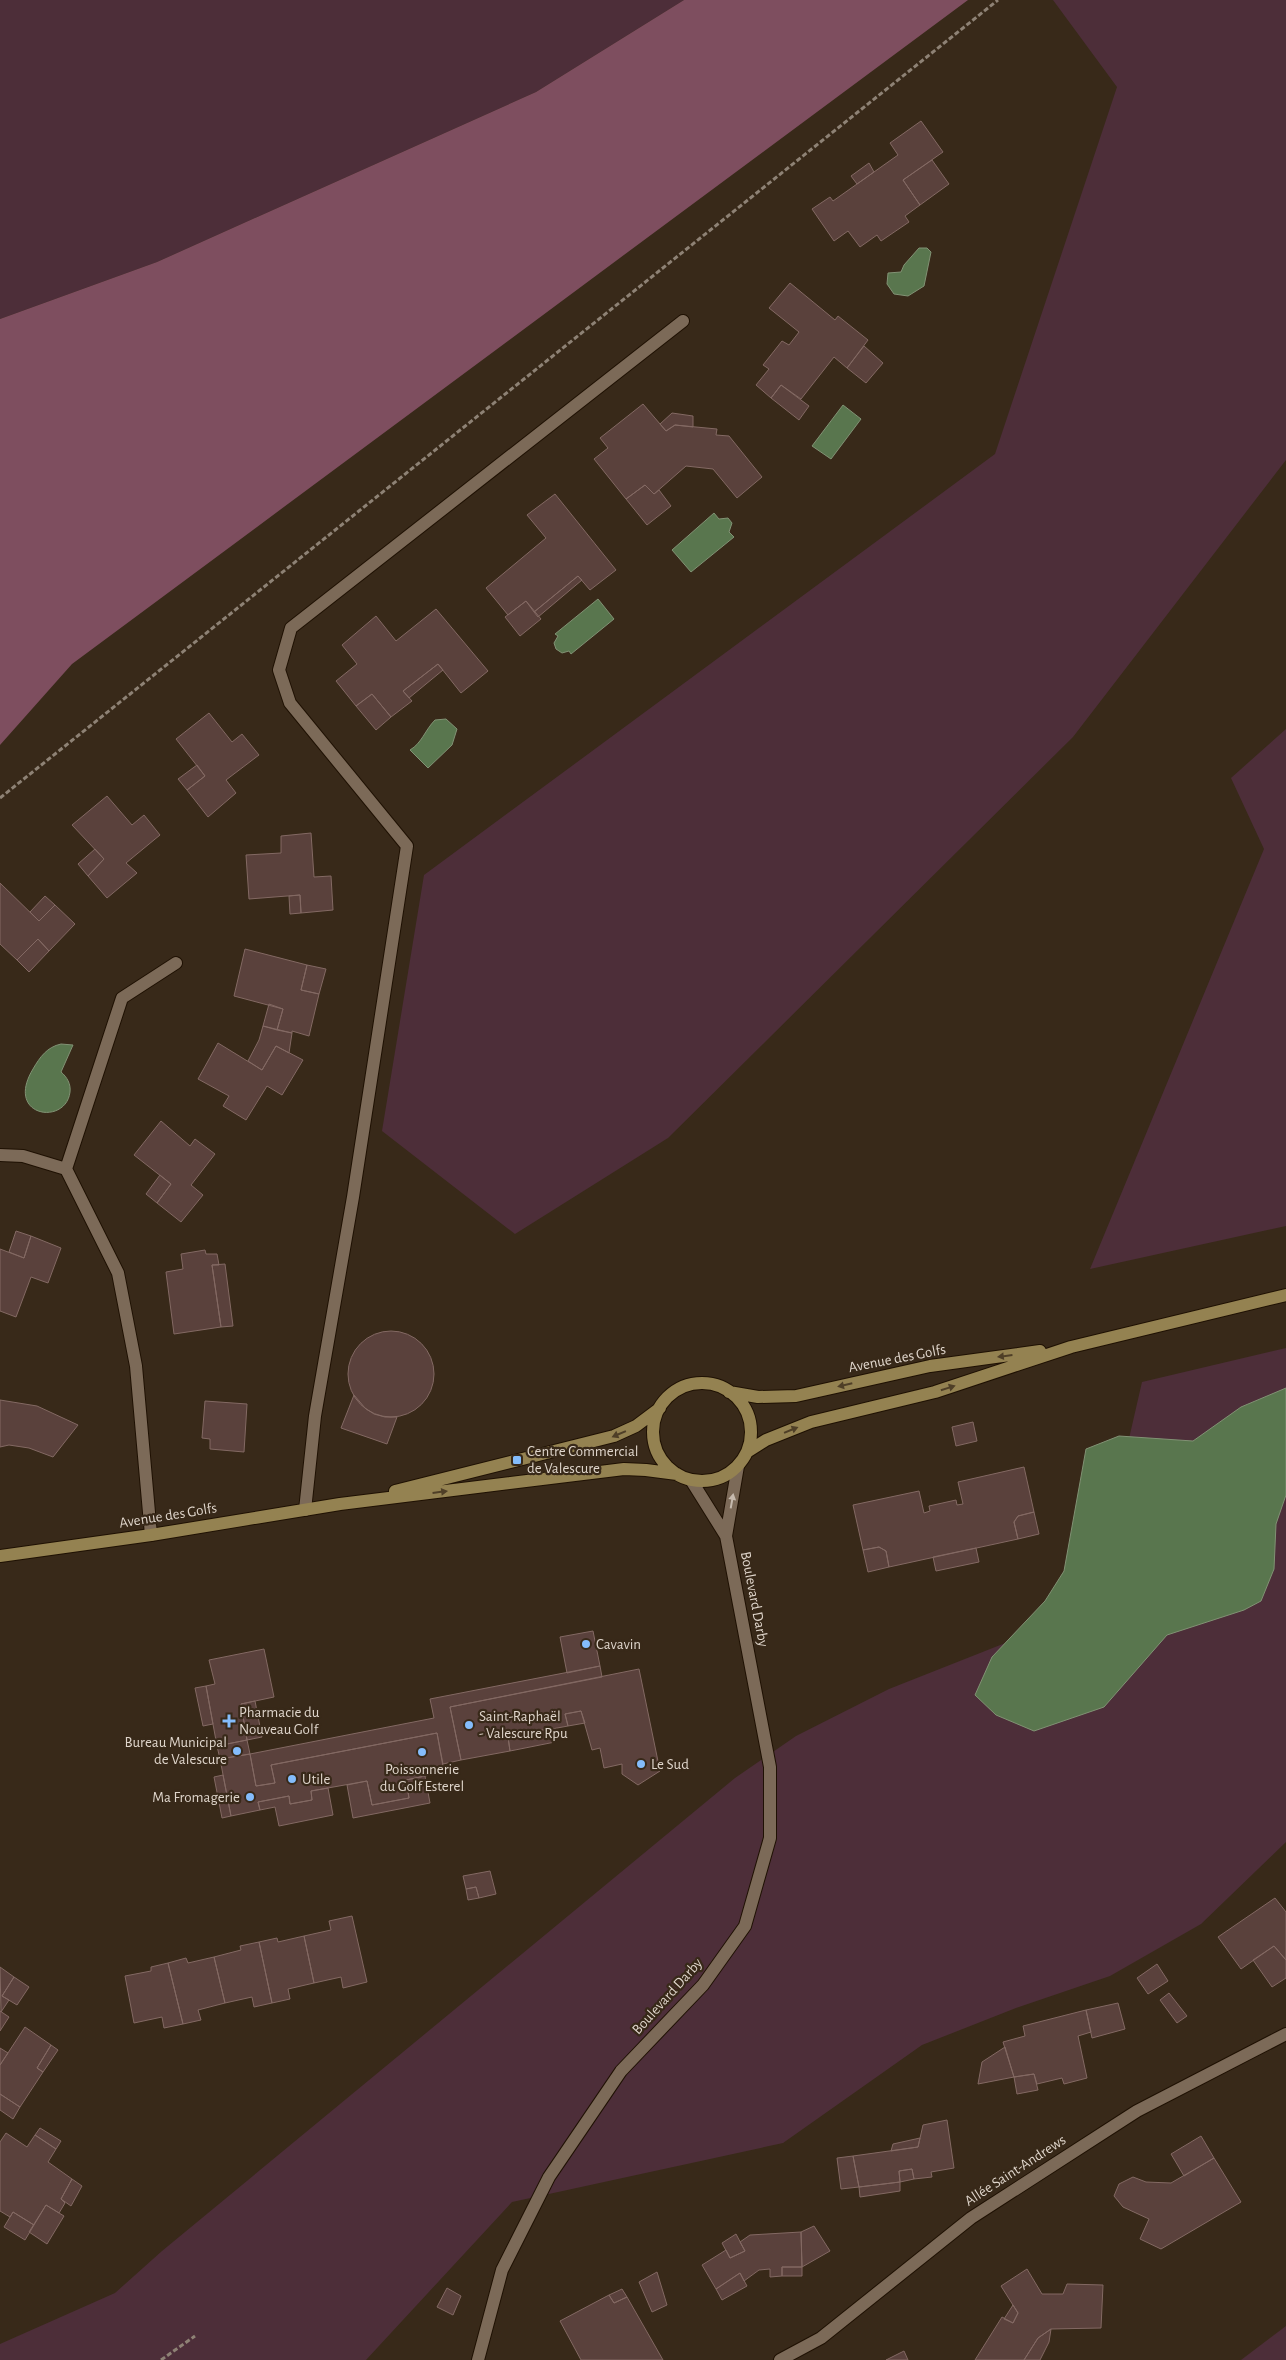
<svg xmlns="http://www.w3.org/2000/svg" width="1286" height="2360" viewBox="0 0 1286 2360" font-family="'Alegreya Sans',sans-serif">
<rect width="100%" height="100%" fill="#382919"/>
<!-- green -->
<path fill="#4d2e39" d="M0 0H684L536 92 157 262 0 319Z
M1053 0H1286V460L1073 737 668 1138 515 1234 382 1131 424 875 995 454 1117 87Z
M1286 729V1226L1090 1269 1264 849 1231 778Z
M1286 1348V1842L1201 1924 1110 1976 1016 2008 922 2045 783 2143 512 2202 366 2360H0V2344L115 2293 162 2251 735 1778 796 1736 889 1689 1048 1626 1103 1552 1142 1382Z
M1286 2326V2360H1241Z"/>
<!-- forest -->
<path fill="#7e4e5f" d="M684 0H968L72 664 0 745V319L157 262 536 92Z"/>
<!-- water -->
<path fill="#59764e" stroke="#819274" d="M919 248H927L931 252 924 286 908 296 894 294 887 284 888 273 901 272 904 265Z
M843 405 861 419 831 459 812 446Z
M714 513 719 519 728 518 732 523 729 532 734 537 691 572 672 550Z
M598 599 614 619 571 654 569 651 562 653 556 649 554 643 558 636 555 634Z
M446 719 457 729 452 745 428 768 410 750C422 743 425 730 435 720Z
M61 1044 73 1045 61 1072C67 1077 71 1084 70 1092 66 1126 4 1117 33 1069 40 1057 47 1047 61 1044Z
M1286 1388V1495L1276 1524 1274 1569 1261 1601 1244 1610 1167 1635 1104 1707 1034 1731 996 1715 975 1695 992 1657 1045 1601 1064 1571 1086 1449 1119 1436 1193 1441 1241 1407Z"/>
<!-- building -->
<path fill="#5a413c" stroke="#836963" d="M921 121 943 152 903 180 920 205 905 216 909 222 881 241 877 235 860 247 848 231 834 241 812 209 830 197 833 201 898 155 890 143Z
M932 160 949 184 920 205 903 180Z
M869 163 874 172 857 184 851 176Z
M790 283 835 320 838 316 868 340 847 368 834 357 801 399 781 385 771 398 756 385 769 369 763 365 782 341 789 345 799 332 769 308Z
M864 346 883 363 866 383 847 368Z
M781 385 809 406 799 420 771 398Z
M643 404 666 431 675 425 717 429 716 435 729 436 762 477 737 498 713 469 686 466 654 494 645 485 626 499 594 459 608 448 600 438Z
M672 413 693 416V427L675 425 666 431 660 424Z
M645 485 654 494 659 490 671 506 647 525 626 499Z
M555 494 616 570 590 590 578 576 534 612 526 601 508 615 486 588 546 538 527 515Z
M578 576 582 580 538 617 534 612Z
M526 601 541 619 520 636 505 617Z
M436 609 488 671 461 693 438 664 403 691 412 701 391 717 372 694 356 706 336 681 357 664 342 645 376 616 396 641Z
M438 664 443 670 409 698 403 691Z
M372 694 391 717 376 730 356 706Z
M209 713 232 742 242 734 259 755 226 780 236 793 208 817 187 790 205 776 176 739Z
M197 765 205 776 187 790 178 779Z
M107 796 132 825 144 815 160 835 126 863 137 873 107 898 88 876 104 859 72 825Z
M311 833 314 877 331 876 333 910 301 913 300 895 249 899 246 855 281 853V836Z
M95 849 104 859 88 876 78 864Z
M0 883 39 921 55 905 75 924 49 951 38 939 17 960 0 944Z
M300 895 301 913 290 914 289 896Z
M45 896 55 905 39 921 30 912Z
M38 939 49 951 29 972 17 960Z
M245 949 307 965 301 990 319 994 309 1036 292 1031V1033L277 1030 283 1009 234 996Z
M307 965 326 969 319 994 301 990Z
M269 1004 283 1009 277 1030 263 1026Z
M263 1026 292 1033 289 1053 276 1046 262 1070 248 1061 259 1040Z
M218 1043 262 1070 276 1046 303 1060 282 1095 267 1086 246 1120 223 1106 229 1096 198 1079Z
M161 1121 190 1146 195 1139 215 1154 191 1185 203 1195 181 1222 157 1203 171 1184 134 1155Z
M160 1175 171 1184 157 1203 146 1194Z
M16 1231 31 1236 24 1258 9 1252Z
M31 1236 61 1248 48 1283 31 1277 16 1317 0 1311V1249L24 1258Z
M205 1250 206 1254H217L219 1265H212L221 1327 174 1334 166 1272 183 1269 181 1254Z
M225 1264 233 1326 221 1327 212 1265Z
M348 1374a43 43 0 1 1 86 0a43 43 0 1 1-86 0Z
M354 1395 365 1408 374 1414 385 1417H397L387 1444 341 1428Z
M0 1400 37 1406 78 1425 53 1457 29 1448 9 1445 0 1447Z
M205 1401 247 1404 244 1452 210 1449V1439L202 1438Z
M973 1422 977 1441 956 1446 952 1427Z
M1024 1467 1034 1512 1018 1516 1014 1522 1018 1539 889 1567 886 1551 879 1547 863 1550 853 1505 919 1491 924 1513 930 1511 929 1506 956 1500 957 1505 963 1504 958 1482Z
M1034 1512 1039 1534 1018 1539 1014 1522 1018 1516Z
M879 1547 886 1551 889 1567 868 1572 863 1550Z
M976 1548 979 1562 936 1571 933 1557Z
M593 1631 600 1666 567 1673 560 1637Z
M264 1649 274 1697 241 1704 247 1740 217 1746 206 1686 215 1684 209 1660Z
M600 1666 602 1677 450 1707 461 1760 443 1764 437 1733 271 1765 275 1783 256 1786 250 1754 434 1718 430 1699Z
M639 1669 660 1771 638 1785 622 1774V1764L604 1768 600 1748 592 1750 581 1711 565 1714 568 1726 508 1737 510 1751 461 1760 450 1707Z
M206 1686 213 1724 203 1726 195 1688Z
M255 1701 262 1737 247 1740 241 1704Z
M581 1711 585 1723 568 1726 565 1714Z
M551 1728 555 1742 510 1751 508 1737Z
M437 1733 444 1772 406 1780 409 1798 372 1805 367 1781 311 1791 312 1800 290 1804 289 1796 258 1802 260 1810 231 1816 220 1759 250 1754 256 1786 275 1783 271 1765Z
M247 1740 250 1754 220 1759 217 1746Z
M223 1775 231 1816 222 1818 214 1777Z
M425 1776 430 1803 353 1818 347 1785 367 1781 372 1805 409 1798 406 1780Z
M328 1788 333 1815 279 1826 275 1807 260 1810 258 1802 289 1796 290 1804 312 1800 311 1791Z
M490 1871 496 1894 479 1898 476 1887 466 1889 463 1876Z
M476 1887 479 1898 468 1900 466 1889Z
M1275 1898 1286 1912V1960L1274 1946 1241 1969 1218 1937Z
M352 1916 367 1982 343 1988 341 1977 314 1983 304 1936 331 1930 329 1921Z
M304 1936 314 1983 288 1989 290 1999 272 2003 259 1942 277 1938 278 1942Z
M259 1942 272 2003 254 2007 252 1997 225 2003 214 1957 241 1950 240 1946Z
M1274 1946 1286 1960V1978L1272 1987 1253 1960Z
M214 1957 225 2003 198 2010 201 2020 183 2024 168 1963 186 1958 188 1963Z
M168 1963 183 2024 164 2028 162 2017 134 2023 125 1976 151 1971V1967Z
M1157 1964 1168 1981 1148 1994 1137 1978Z
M0 1967 14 1977 2 1996 9 2000 1 2012Z
M14 1977 29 1987 17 2005 2 1996Z
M1169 1993 1187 2016 1177 2023 1160 2000Z
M1118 2003 1125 2029 1092 2038 1086 2010Z
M1086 2010 1091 2032 1078 2036 1087 2078 1064 2084 1062 2078 1037 2084 1034 2074 1014 2077 1003 2042 1025 2036 1023 2026Z
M0 2011 9 2017 0 2031Z
M25 2027 51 2045 37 2068 43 2072 20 2107 0 2094V2065Z
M51 2045 58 2050 43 2072 37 2068Z
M1005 2047 1014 2077 978 2084 982 2062Z
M0 2048 8 2053 0 2065Z
M1034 2074 1038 2090 1017 2094 1014 2077Z
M0 2094 20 2107 13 2119 0 2110Z
M947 2120 954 2168 931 2172 932 2177 914 2179 912 2169 899 2171 900 2182 859 2187 853 2156 918 2147 923 2125Z
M40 2128 61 2141 56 2149 35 2135Z
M6 2133 27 2147 35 2135 56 2149 48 2162 72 2179 61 2199 65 2203 59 2213 46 2205 34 2225 13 2212 10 2217 0 2211V2142Z
M1201 2136 1214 2158 1184 2176 1171 2154Z
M920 2138 918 2147 891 2151 893 2144Z
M853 2156 859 2187 841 2189 837 2158Z
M1214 2158 1241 2202 1161 2249 1140 2239 1149 2219 1123 2207 1114 2196 1119 2184 1133 2177 1146 2182 1171 2183Z
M912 2169 914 2179 900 2182 899 2171Z
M72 2179 82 2186 71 2206 61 2199Z
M900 2182V2191L860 2197 859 2187Z
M46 2205 64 2216 47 2244 29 2232Z
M13 2212 34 2225 25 2240 4 2227Z
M814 2226 830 2251 802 2267 801 2232Z
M801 2232 802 2267H782V2276L770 2277V2269L759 2270 744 2281 740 2273 716 2289 702 2265 726 2250 730 2258 745 2251 740 2242 750 2235Z
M736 2234 745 2251 730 2258 722 2243Z
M782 2267H802V2276H782Z
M1027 2269 1042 2294H1063L1067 2284 1103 2285 1101 2328 1051 2329 1038 2338 1024 2360H975L1002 2317 1013 2323 1018 2313 1001 2286Z
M657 2272 667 2305 652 2312 639 2282Z
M740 2273 747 2286 722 2300 716 2289Z
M447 2288 461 2296 453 2315 437 2307Z
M622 2289 627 2297 614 2303 609 2295Z
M609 2295 614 2303 627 2297 663 2360H581L560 2321Z
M1013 2305 1018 2313 1013 2323 1004 2319Z
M1051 2329 1049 2342 1040 2360H1024L1038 2338Z
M904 2351 908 2360H886Z"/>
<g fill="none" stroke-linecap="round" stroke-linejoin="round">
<defs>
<path id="minor" d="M0 1155 23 1156 66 1169
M691 1480 726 1536
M305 1510 315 1416 353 1197 407 846 290 703 279 670 291 628 683 321
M151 1535 136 1366 118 1273 66 1169 122 998 176 963
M478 2360 502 2270 549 2177 621 2071 703 1985 745 1926 770 1838V1767L726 1536 738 1466
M780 2360 821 2338 971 2218 1137 2111 1286 2034"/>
<path id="secondary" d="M653 1432a49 49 0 1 1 98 0a49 49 0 1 1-98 0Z
M729 1392 758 1397 796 1396 930 1366 1040 1351
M747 1452 766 1440 811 1422 935 1392 1071 1347 1286 1295
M395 1491 614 1436 636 1426 660 1408
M0 1556 151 1535 340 1504 624 1469 646 1470 677 1474"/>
</defs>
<!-- minor casing -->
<use href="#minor" stroke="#1f1103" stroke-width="14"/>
<!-- secondary casing -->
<use href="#secondary" stroke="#1f1103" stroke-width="14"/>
<!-- path -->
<path stroke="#8e8275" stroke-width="3" stroke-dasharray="5 2.5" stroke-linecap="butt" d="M0 798 998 0
M161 2360 195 2336"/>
<!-- minor -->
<use href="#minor" stroke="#7c6a58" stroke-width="12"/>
<!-- secondary -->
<use href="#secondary" stroke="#948251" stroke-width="12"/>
</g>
<!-- one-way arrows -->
<defs><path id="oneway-solid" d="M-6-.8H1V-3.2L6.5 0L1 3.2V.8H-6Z" transform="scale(1.25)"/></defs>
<g fill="#4f3f27">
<use href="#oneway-solid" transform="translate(1005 1356) rotate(173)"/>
<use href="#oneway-solid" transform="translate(845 1385) rotate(167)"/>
<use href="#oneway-solid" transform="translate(948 1388) rotate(-18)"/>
<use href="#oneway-solid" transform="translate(791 1430) rotate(-22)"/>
<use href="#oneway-solid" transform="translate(619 1434) rotate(157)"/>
<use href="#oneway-solid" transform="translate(440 1492) rotate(-7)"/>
</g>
<use fill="#c6baae" href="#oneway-solid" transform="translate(732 1501) rotate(-80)"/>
<!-- markers -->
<g fill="#84bcfb" stroke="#382919" stroke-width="2">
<rect x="512" y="1455" width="10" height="10" rx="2.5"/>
<circle cx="586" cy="1644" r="5"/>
<path d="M226.5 1713.5h5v5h5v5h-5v5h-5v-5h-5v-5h5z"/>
<circle cx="469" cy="1725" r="5"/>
<circle cx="237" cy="1751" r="5"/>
<circle cx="422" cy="1752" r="5"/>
<circle cx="641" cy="1764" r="5"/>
<circle cx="292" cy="1779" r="5"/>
<circle cx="250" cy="1797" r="5"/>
</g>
<g text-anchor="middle" stroke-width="4.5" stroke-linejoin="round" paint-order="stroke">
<!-- street labels -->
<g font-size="15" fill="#dfd5cb" stroke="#382919">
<text transform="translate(897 1358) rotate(-11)" y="5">Avenue des Golfs</text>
<text transform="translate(168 1515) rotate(-9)" y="5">Avenue des Golfs</text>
<text transform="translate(755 1599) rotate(79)" y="5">Boulevard Darby</text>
<text transform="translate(667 1996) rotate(-48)" y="5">Boulevard Darby</text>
<text transform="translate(1015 2170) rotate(-33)" y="5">Allée Saint-Andrews</text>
</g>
<!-- poi labels -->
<g font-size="15" fill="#dfd5cb" stroke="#382919" text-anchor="start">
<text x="527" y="1456">Centre Commercial<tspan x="527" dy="17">de Valescure</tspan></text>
<text x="596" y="1649">Cavavin</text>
<text x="239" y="1717">Pharmacie du<tspan x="239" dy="17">Nouveau Golf</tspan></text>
<text x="479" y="1721">Saint-Raphaël<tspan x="479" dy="17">- Valescure Rpu</tspan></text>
<text x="227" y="1747" text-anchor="end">Bureau Municipal<tspan x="227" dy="17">de Valescure</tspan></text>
<text x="651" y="1769">Le Sud</text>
<text x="422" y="1774" text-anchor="middle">Poissonnerie<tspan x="422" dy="17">du Golf Esterel</tspan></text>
<text x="302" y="1784">Utile</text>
<text x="240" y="1802" text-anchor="end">Ma Fromagerie</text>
</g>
</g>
</svg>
